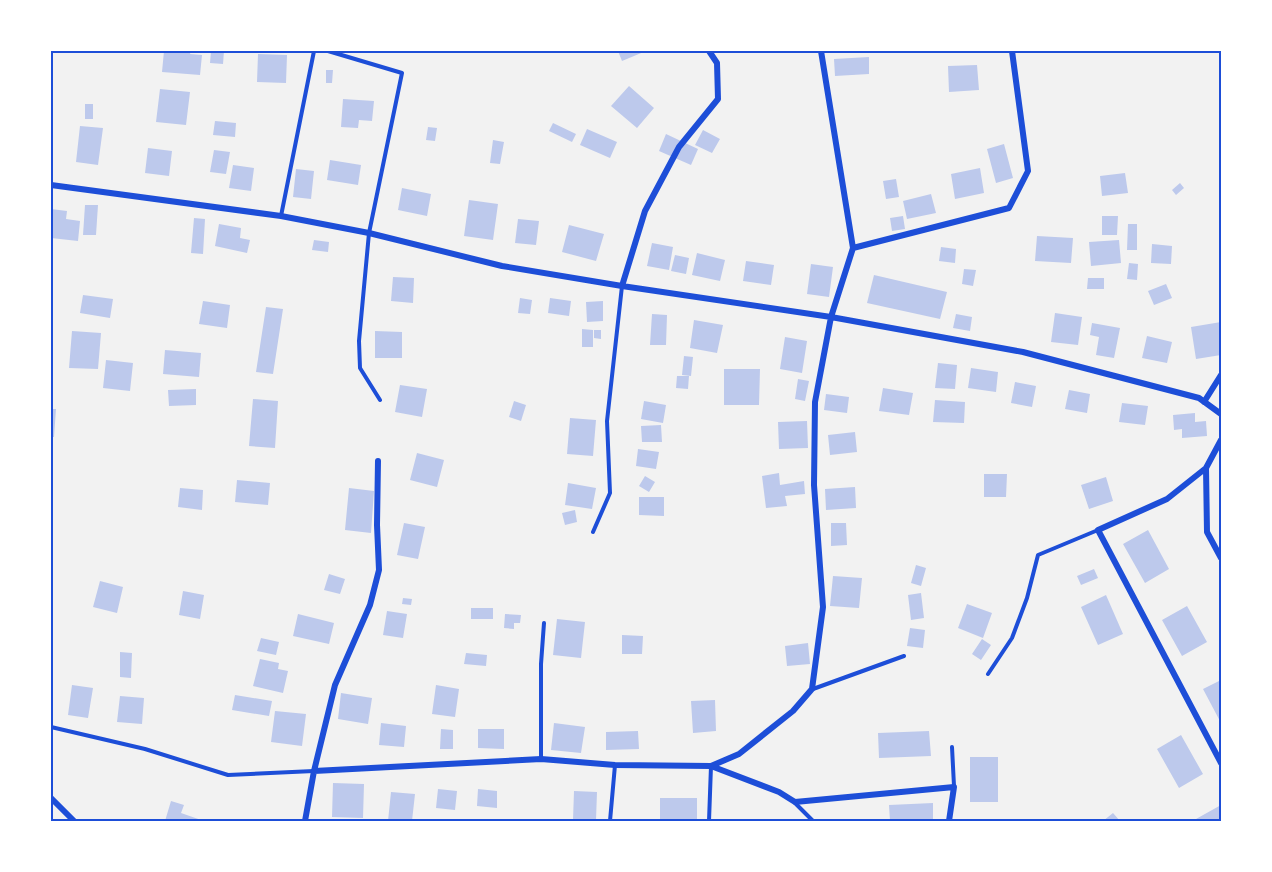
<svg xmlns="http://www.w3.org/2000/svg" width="1272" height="872" viewBox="0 0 1272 872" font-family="Overpass,sans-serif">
<rect width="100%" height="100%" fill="#f2f2f2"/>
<!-- building -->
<path fill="#bdc9ec" d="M164 51H191L190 54 202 55 200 75 162 72Z
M211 51H224L223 64 210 63Z
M618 51H646L622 61Z
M258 54 287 55 286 83 257 82Z
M869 57V74L835 76 834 59Z
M977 65 979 90 949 92 948 66Z
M326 70H333L332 83H326Z
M629 86 654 108 637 128 611 106Z
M160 89 190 92 186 125 156 122Z
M343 99 374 101 372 121 359 120 358 128 341 127Z
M85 104H93V119H85Z
M215 121 236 123 235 137 213 135Z
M553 123 576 134 572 142 549 131Z
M80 126 103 128 98 165 76 162Z
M428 127 437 128 435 141 426 140Z
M587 129 617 142 610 158 580 145Z
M703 130 720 139 712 153 695 145Z
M666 134 698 149 691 165 659 151Z
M493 140 504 142 500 164 490 163Z
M1004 144 1013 178 996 183 987 149Z
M148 148 172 151 169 176 145 173Z
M214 150 230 152 226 174 210 172Z
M330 160 361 165 358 185 327 180Z
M233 165 254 168 251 191 229 188Z
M980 168 984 193 955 199 951 174Z
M296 169 314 171 311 199 293 197Z
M1125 173 1128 193 1102 196 1100 176Z
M896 179 899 197 886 199 883 181Z
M1180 183 1184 188 1176 195 1172 190Z
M402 188 431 194 427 216 398 210Z
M931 194 936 213 907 219 903 201Z
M469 200 498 204 493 240 464 236Z
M85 205H98L96 235H83Z
M51 209 67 211 66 219 80 221 78 241 51 238Z
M903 216 905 229 892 231 890 218Z
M1102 216H1118L1117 235H1102Z
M194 218 205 219 203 254 191 253Z
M518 219 539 221 536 245 515 243Z
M219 224 241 228 240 238 250 240 247 253 215 246Z
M1128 224H1137V250H1127Z
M569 225 604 234 596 261 562 252Z
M1037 236 1073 238 1071 263 1035 261Z
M314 240 329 242 328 252 312 250Z
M1119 240 1121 263 1091 266 1089 242Z
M652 243 673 247 669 270 647 266Z
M1152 244 1172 246 1171 264 1151 263Z
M941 247 956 249 955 263 939 261Z
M697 253 725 260 720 281 692 275Z
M675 255 689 258 686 274 671 271Z
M746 261 774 265 771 285 743 281Z
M1129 263 1138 264 1137 280 1127 279Z
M811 264 833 267 829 297 807 294Z
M964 269 976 270 973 286 962 284Z
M874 275 947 292 940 319 867 303Z
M393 277 414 278 413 303 391 301Z
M1088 278H1104V289H1087Z
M1166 284 1172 298 1154 305 1148 291Z
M83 295 113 299 110 318 80 313Z
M520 298 532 300 530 314 518 313Z
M550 298 571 301 569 316 548 313Z
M203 301 230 305 227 328 199 324Z
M603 301V321L587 322 586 302Z
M266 307 283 309 273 374 256 372Z
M1055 313 1082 317 1078 345 1051 342Z
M652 314 667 315 666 345H650Z
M956 314 972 317 970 331 953 328Z
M694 320 723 325 717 353 690 348Z
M1221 322V355L1196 359 1191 327Z
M1092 323 1120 328 1114 358 1096 355 1099 337 1090 335Z
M582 329 593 330V347H582Z
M594 330H601V339L594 338Z
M72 331 101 333 98 369 69 368Z
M375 331 402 332V358H375Z
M1147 336 1172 342 1167 363 1142 358Z
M785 337 807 341 802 373 780 369Z
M165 350 201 353 199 377 163 374Z
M684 356 693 357 691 376 682 375Z
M106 360 133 363 130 391 103 388Z
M938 363 957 365 955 389 935 388Z
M971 368 998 372 996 392 968 388Z
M724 369H760L759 405H724Z
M677 376H689L688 389 676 388Z
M798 379 809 381 805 401 795 399Z
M1015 382 1036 386 1032 407 1011 403Z
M400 385 427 389 422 417 395 412Z
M883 388 913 393 909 415 879 411Z
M196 389V405L169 406 168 390Z
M1069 390 1090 394 1087 413 1065 409Z
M826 394 849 397 847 413 824 410Z
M253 399 278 401 275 448 249 446Z
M935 400 965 402 964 423 933 422Z
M514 401 526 405 521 421 509 417Z
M644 401 666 405 663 423 641 419Z
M1122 403 1148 406 1145 425 1119 422Z
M51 409H56L54 437H51Z
M1195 413V422L1206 421 1207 436 1182 438V429L1174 430 1173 415Z
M570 418 596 420 593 456 567 454Z
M807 421 808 448 779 449 778 422Z
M661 425 662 442H642L641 426Z
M855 432 857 452 830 455 828 435Z
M638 449 659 452 656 469 636 466Z
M417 453 444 460 437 487 410 480Z
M779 473 780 485 804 481 805 494 785 496 787 506 766 508 762 476Z
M984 474H1007L1006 497H984Z
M645 476 655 482 649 492 639 486Z
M1106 477 1113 501 1089 509 1081 485Z
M237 480 270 483 268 505 235 502Z
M568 483 596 488 592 509 565 505Z
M855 487 856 508 826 510 825 489Z
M180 488 203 490 202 510 178 507Z
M349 488 374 491 371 533 345 530Z
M639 497H664V516L639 515Z
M575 510 577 522 565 525 562 513Z
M404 523 425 527 418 559 397 555Z
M831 523H846L847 545 831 546Z
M1148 530 1169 569 1145 583 1123 544Z
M916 565 926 568 921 586 911 583Z
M1094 569 1098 578 1081 585 1077 576Z
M329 574 345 579 340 594 324 590Z
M833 576 862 578 859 608 830 606Z
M100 581 123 587 117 613 93 607Z
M183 591 204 595 200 619 179 615Z
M921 593 924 618 911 620 908 595Z
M1106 595 1123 634 1098 645 1081 607Z
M403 598 412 599 411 605 402 604Z
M967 604 992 613 983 638 958 628Z
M1187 606 1207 642 1182 656 1162 620Z
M471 608H493V619H471Z
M387 611 407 614 403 638 383 635Z
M298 614 334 623 329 644 293 636Z
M505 614 521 615 520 623H514V629L504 628Z
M557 619 585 622 581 658 553 655Z
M910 628 925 630 923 648 907 646Z
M622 635 643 636 642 654H622Z
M261 638 279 642 276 655 257 651Z
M982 639 991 645 981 660 972 654Z
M808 643 810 664 787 666 785 646Z
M120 652 132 653 131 678 120 677Z
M466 653 487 655 486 666 464 664Z
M260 659 279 663 278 669 288 671 283 693 253 686Z
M1221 680V723L1203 689Z
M72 685 93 688 88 718 68 715Z
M436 685 459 689 455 717 432 714Z
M341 693 372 698 368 724 338 719Z
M235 695 272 701 269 716 232 710Z
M120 696 144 698 142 724 117 722Z
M715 700 716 731 693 733 691 701Z
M275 711 306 714 302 746 271 742Z
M381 723 406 726 404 747 379 745Z
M554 723 585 727 581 753 551 750Z
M441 729 453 730V749H440Z
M478 729H504V749L478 748Z
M638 731 639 749 606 750V732Z
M929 731 931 756 879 758 878 733Z
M1181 735 1203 774 1179 788 1157 749Z
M970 757H998V802H970Z
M333 783 364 784 363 818 332 817Z
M438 789 457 791 455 810 436 808Z
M478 789 497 791V808L477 806Z
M574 791 597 792 596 820H573Z
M391 792 415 794 412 821H388Z
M660 798H697V821H660Z
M171 801 184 805 181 813 204 821H165Z
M933 803V821H890L889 805Z
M1221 805V821H1197L1196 819Z
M1113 813 1120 821H1103Z"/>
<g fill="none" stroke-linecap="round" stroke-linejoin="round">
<!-- service -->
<path stroke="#1d4ed8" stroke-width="4" d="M328 51 402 73 369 233 359 341 360 368 380 400
M281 216 314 51
M593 532 610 493 607 421 622 286
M988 674 1012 638 1027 598 1038 555 1098 530
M813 689 904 656
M51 727 145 749 228 775 314 771
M952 747 954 786
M541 758V664L544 623
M795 803 813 821
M610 821 615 765
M709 821 711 766"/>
<!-- minor -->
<path stroke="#1d4ed8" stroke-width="6" d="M51 185 281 216 369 233 502 266 622 286 831 317 1023 352 1199 398 1221 414
M853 248 1009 208 1028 171 1012 51
M622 286 645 211 679 147 718 99 717 63 709 51
M1204 402 1221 375
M1221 440 1206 468 1207 532 1221 558
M1206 468 1167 499 1098 530 1221 763
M711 766 779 792 795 802 954 787 949 821
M314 771 541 759 615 765 711 766 739 754 793 711 812 689 823 607 814 485 815 402 831 317 853 248 821 51
M51 798 74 821
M305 821 314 771 335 685 370 605 379 570 377 525 378 461"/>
</g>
<!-- border -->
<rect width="1272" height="872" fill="none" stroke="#ffffff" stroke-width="105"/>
<rect x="52" y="52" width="1168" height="768" fill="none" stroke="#1d4ed8" stroke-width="2"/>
</svg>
